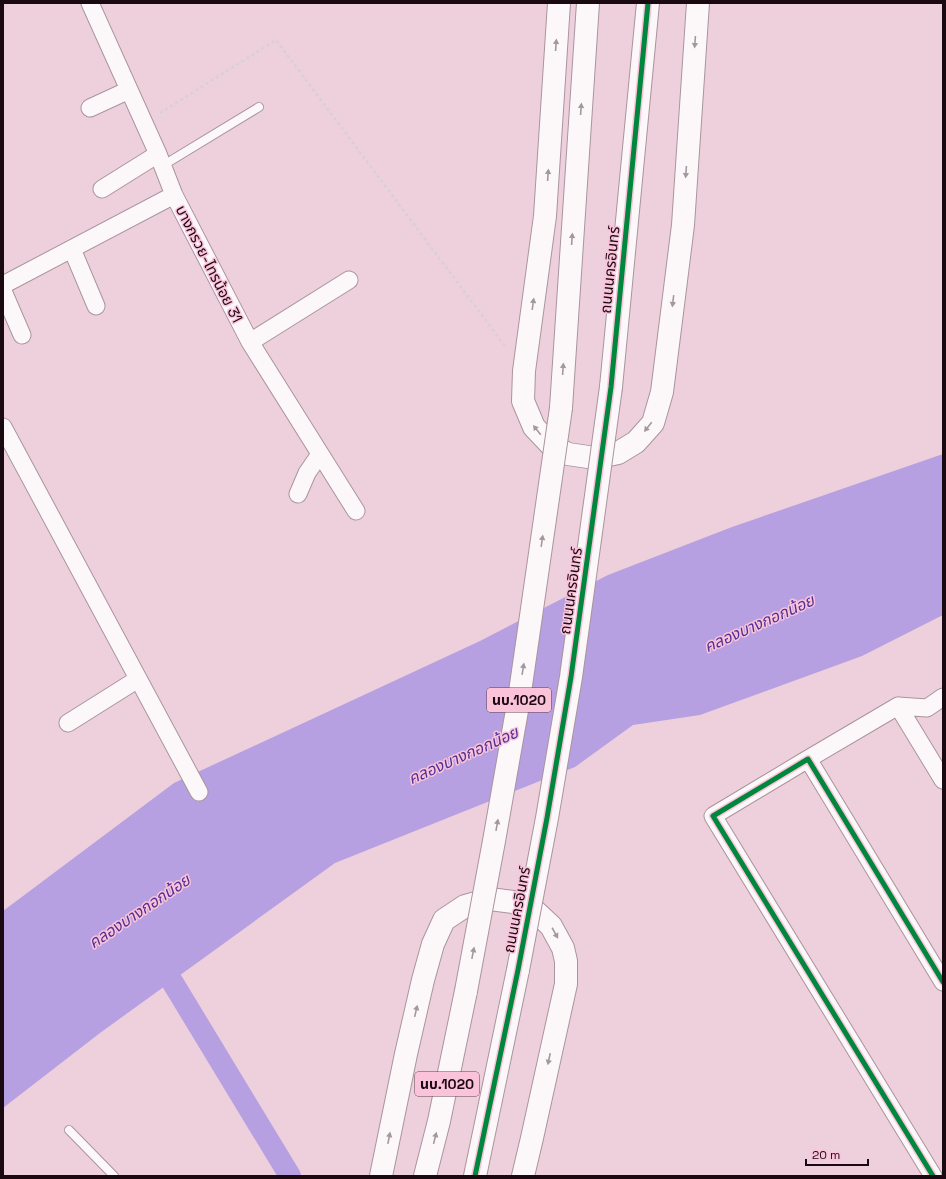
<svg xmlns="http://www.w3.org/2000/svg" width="946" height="1179" viewBox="0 0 946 1179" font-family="'Space Grotesk','Noto Sans Thai',sans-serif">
<rect width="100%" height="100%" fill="#edd0dc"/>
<!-- water -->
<path fill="#b6a0e1" d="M943 454V615L862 656 700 715 633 725 575 767 335 863 100 1033 3 1108V911L174 783 480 641 608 575 732 527Z"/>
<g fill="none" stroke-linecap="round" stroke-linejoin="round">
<!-- canal -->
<path stroke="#b6a0e1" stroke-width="22" d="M156 955 290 1176"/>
<defs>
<path id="lane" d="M162 166 259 107
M69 1130 114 1176"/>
<path id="street" d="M90 3 158 154 174 195 250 342 356 511
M90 108 129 90
M102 189 158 154
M72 249 96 306
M3 285 174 195
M3 291 22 335
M250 342 349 280
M3 427 199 792
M298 494 307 473 320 454
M898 706 927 708 943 697
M68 723 138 679
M808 759 898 706 943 780
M933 1176 713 816 808 759 943 982"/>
<path id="secondary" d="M559 3 545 216 524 371 523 401 534 427 551 445 568 454 595 458 618 453 636 442 653 423 662 392 683 225 698 3
M381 1176 406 1054 423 980 433 944 444 920 465 906 490 899 513 902 536 912 551 926 563 948 566 961V984L532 1138 523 1176"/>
<path id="primary" d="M611 387 648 3
M561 408 588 3
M425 1176 439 1121 466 991
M475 1176 518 970"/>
</defs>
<!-- lane casing -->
<use href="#lane" stroke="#aa949d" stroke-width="10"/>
<!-- street casing -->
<use href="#street" stroke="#aa949d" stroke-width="19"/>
<!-- secondary casing -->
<use href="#secondary" stroke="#aa949d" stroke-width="24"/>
<!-- primary casing -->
<use href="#primary" stroke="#aa949d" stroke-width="24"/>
<!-- path -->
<path stroke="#d9d0d4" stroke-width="2.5" stroke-dasharray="3 3" stroke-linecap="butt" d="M160 113 276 40 505 346"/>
<!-- lane -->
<use href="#lane" stroke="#fcf8fa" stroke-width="8"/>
<!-- street -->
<use href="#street" stroke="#fcf8fa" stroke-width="17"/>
<!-- secondary -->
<use href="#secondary" stroke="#fcf8fa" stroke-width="22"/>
<!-- primary -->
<use href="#primary" stroke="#fcf8fa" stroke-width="22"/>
<defs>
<path id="primary-bridge" d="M518 970 547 818 571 677 611 387
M466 991 494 841 519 699 561 408"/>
</defs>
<!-- primary-bridge casing -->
<use href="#primary-bridge" stroke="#aa949d" stroke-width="24" stroke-linecap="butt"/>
<!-- primary-bridge -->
<use href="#primary-bridge" stroke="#fcf8fa" stroke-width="22"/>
<defs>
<path id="cycleway" d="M475 1176 518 970 547 818 571 677 611 387 648 3
M933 1176 713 816 808 759 943 982"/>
</defs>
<!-- cycleway casing -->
<use href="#cycleway" stroke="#fac3da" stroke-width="8"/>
<!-- cycleway -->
<use href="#cycleway" stroke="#00873e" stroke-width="5"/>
</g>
<!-- one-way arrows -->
<defs><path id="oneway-solid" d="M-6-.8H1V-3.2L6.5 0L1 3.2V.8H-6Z"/></defs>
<g fill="#a2989d">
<use href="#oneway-solid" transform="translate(695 42) rotate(94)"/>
<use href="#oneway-solid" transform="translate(556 45) rotate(-86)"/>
<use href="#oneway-solid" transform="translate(581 109) rotate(-86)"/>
<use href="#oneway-solid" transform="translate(686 172) rotate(94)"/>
<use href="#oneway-solid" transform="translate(548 175) rotate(-86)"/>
<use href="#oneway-solid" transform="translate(572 239) rotate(-86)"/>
<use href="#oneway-solid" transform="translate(673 301) rotate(97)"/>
<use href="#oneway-solid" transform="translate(533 304) rotate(-82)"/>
<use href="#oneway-solid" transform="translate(563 369) rotate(-86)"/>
<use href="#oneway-solid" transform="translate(648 427) rotate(128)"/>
<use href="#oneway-solid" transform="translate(537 430) rotate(-129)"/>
<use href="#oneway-solid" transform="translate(542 541) rotate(-82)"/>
<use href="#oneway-solid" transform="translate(523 669) rotate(-81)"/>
<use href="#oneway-solid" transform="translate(497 825) rotate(-80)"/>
<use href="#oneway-solid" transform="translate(555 933) rotate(61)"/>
<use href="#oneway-solid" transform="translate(473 953) rotate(-79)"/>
<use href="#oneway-solid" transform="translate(416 1011) rotate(-77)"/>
<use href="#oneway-solid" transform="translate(549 1059) rotate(102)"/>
<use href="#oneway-solid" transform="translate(389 1138) rotate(-79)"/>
<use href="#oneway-solid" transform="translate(435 1138) rotate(-76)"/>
</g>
<g text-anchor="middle" stroke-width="3" stroke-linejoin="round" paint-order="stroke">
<!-- shield labels -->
<g fill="#fac3da" stroke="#5e414d" stroke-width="1">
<rect x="487" y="688" width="64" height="24" rx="3"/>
<rect x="415" y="1072" width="64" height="24" rx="3"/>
</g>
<g font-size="14" font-weight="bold" fill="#1b0911">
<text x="519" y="705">นบ.1020</text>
<text x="447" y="1089">นบ.1020</text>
</g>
<!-- street labels -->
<g font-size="15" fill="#1b0911" stroke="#fac3da">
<text transform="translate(209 264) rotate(63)" y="5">บางกรวย-ไทรน้อย 31</text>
<text transform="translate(610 270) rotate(-84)" y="5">ถนนนครอินทร์</text>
<text transform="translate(571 591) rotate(-82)" y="5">ถนนนครอินทร์</text>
<text transform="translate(517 910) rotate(-79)" y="5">ถนนนครอินทร์</text>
</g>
<!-- water labels -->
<g font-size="16" font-style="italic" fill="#4f3195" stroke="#fac3da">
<text transform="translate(759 623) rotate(-24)" y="6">คลองบางกอกน้อย</text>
<text transform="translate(463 755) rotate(-24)" y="6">คลองบางกอกน้อย</text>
<text transform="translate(139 911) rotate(-34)" y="6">คลองบางกอกน้อย</text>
</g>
</g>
<!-- border -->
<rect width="946" height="1179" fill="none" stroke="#1b0911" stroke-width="8"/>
<!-- scale -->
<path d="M806 1159v6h62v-6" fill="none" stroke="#1b0911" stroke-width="2"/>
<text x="812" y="1159" font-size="12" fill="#1b0911" stroke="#fac3da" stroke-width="3" paint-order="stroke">20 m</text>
</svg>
